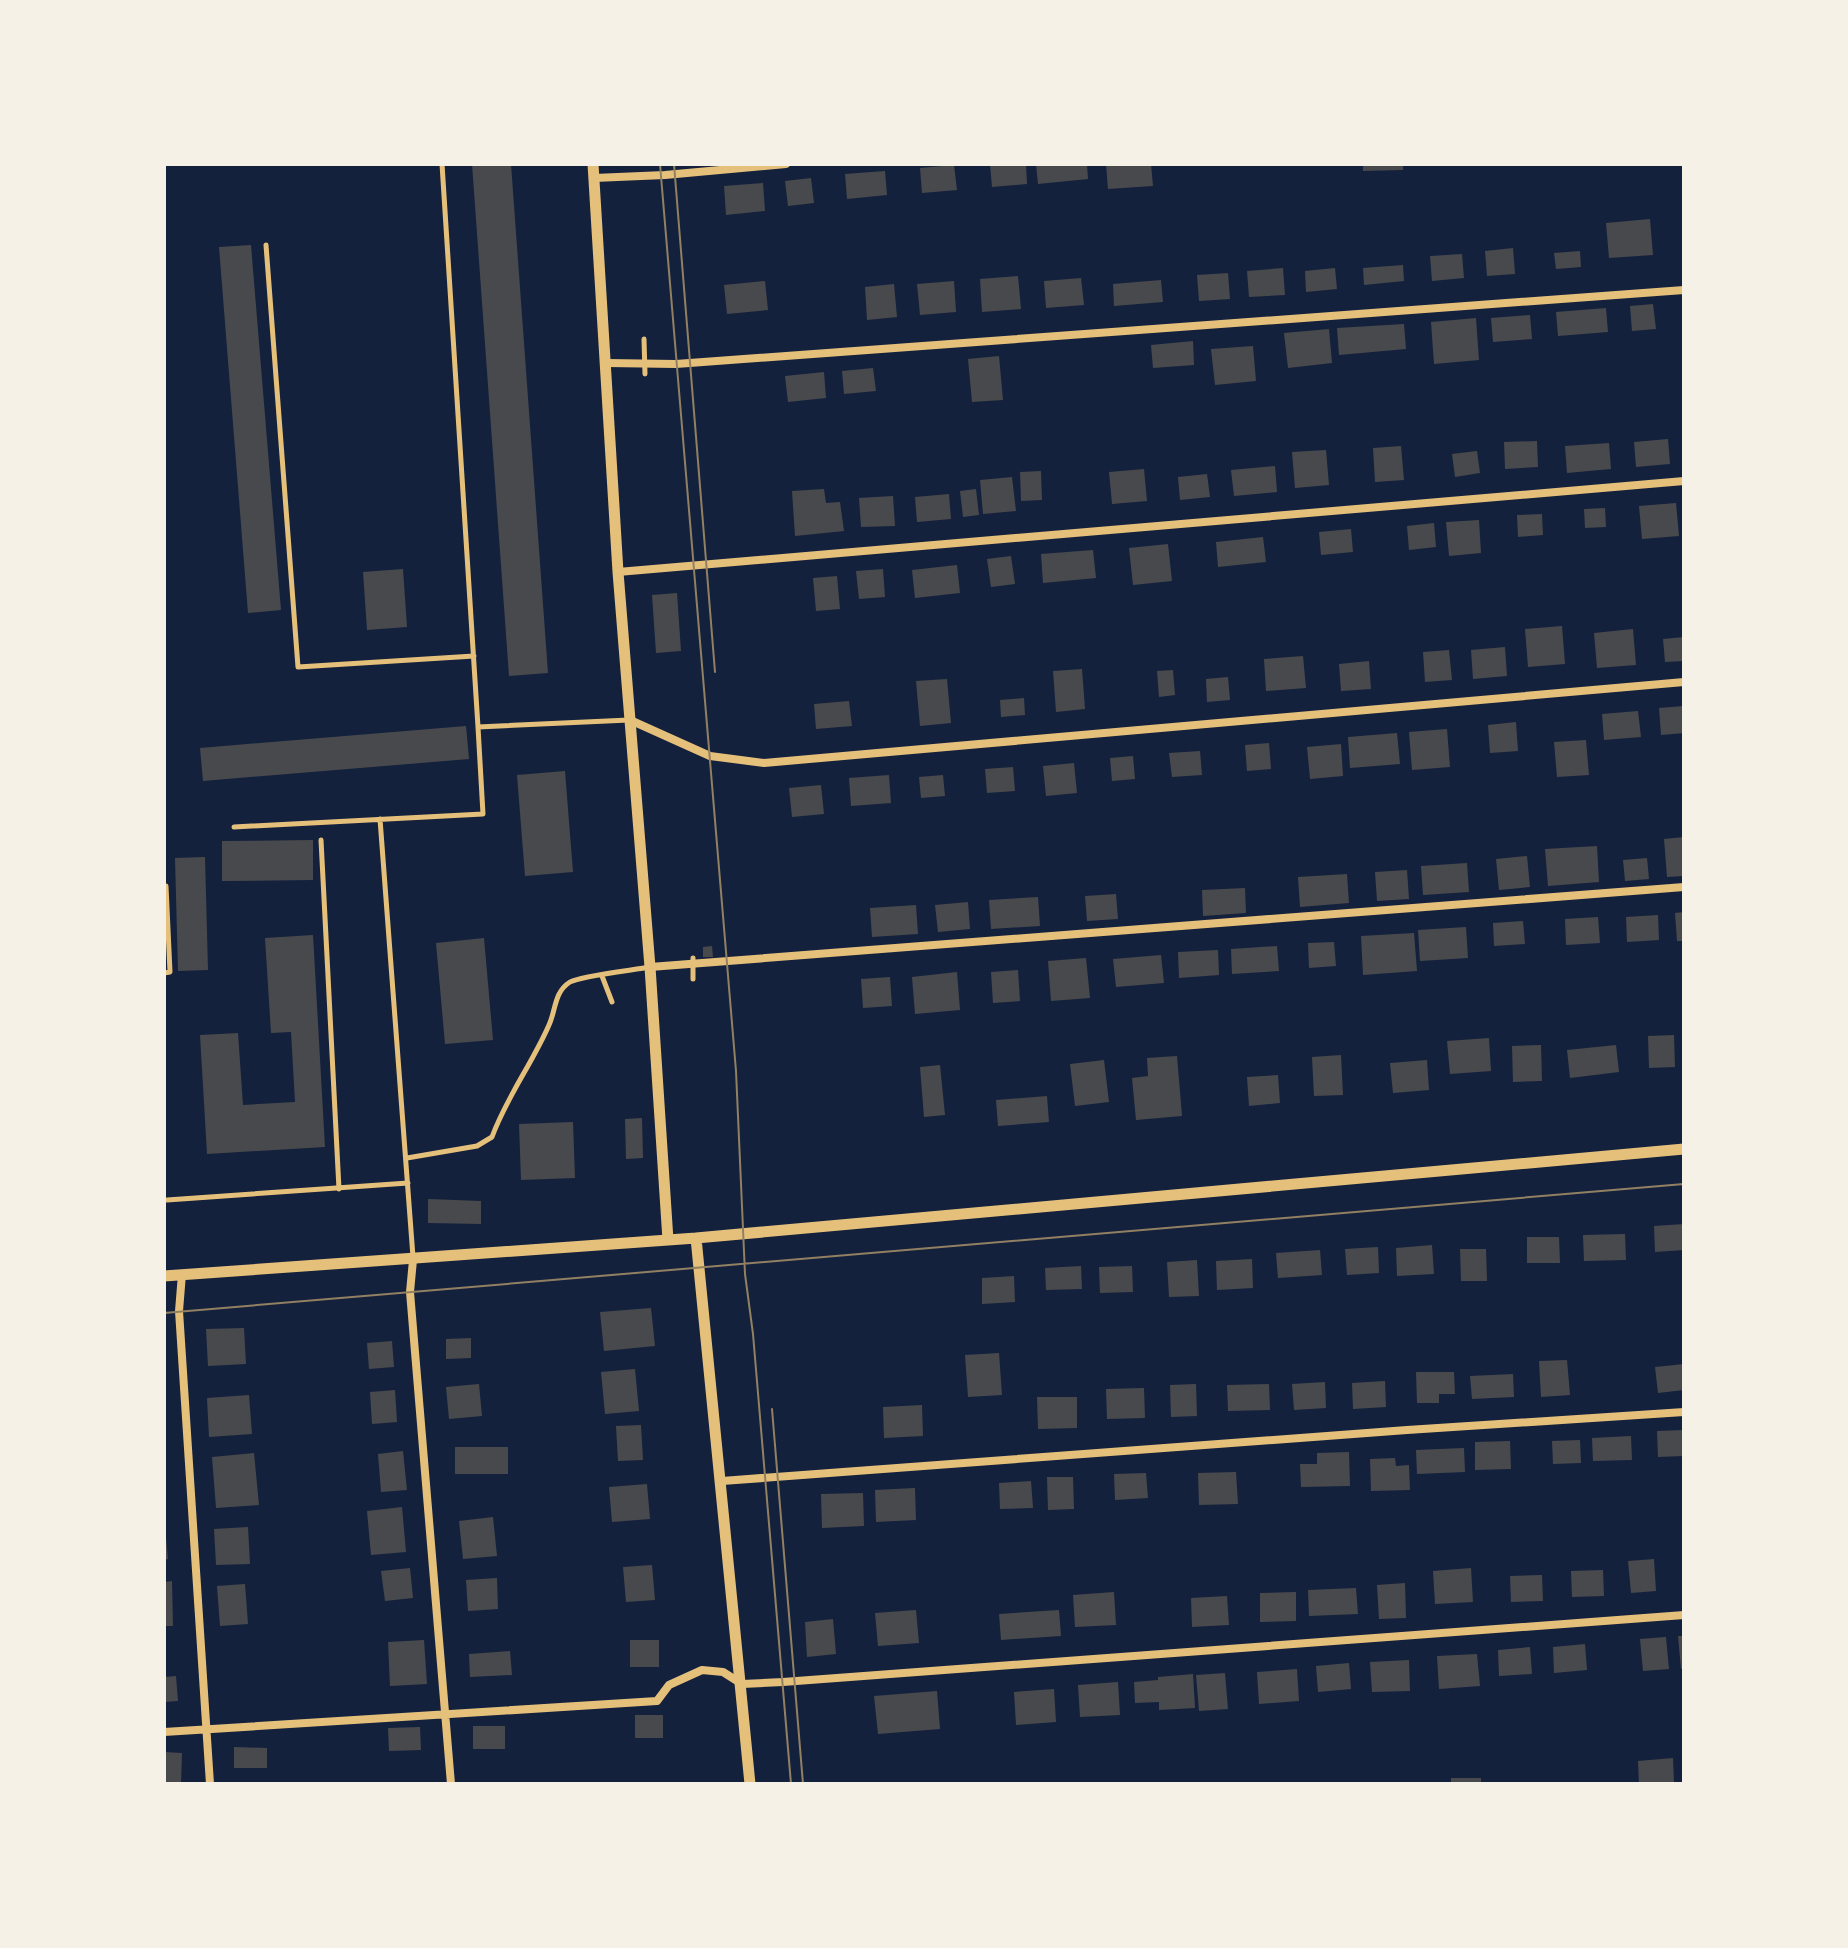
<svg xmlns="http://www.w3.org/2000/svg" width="1848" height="1948" viewBox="0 0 1848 1948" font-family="Barlow,sans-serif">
<rect width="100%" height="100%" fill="#14213d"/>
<!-- building -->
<path fill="#48494c" d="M472 164H511L548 673 509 676Z
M990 164H1026L1027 184 992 187Z
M1036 164H1087L1088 179 1038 184Z
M1106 164H1151L1153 186 1108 189Z
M1363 164H1403V170L1363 171Z
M954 165 957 190 922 193 920 168Z
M885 171 887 195 847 199 845 174Z
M811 178 814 203 788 206 785 181Z
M763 183 765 211 726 215 724 186Z
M1650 219 1653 255 1609 258 1606 223Z
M251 245 281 610 248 613 219 247Z
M1513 248 1515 274 1487 276 1485 251Z
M1580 251 1581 267 1556 269 1554 253Z
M1462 254 1464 278 1432 281 1430 256Z
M1403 265 1404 281 1364 285 1363 268Z
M1283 268 1285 295 1249 297 1247 271Z
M1335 268 1337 289 1306 292 1305 271Z
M1228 273 1230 299 1199 301 1197 275Z
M1018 276 1021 309 982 312 980 279Z
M1081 278 1084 305 1046 308 1044 281Z
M1161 280 1163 302 1114 306 1113 284Z
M765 281 768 310 727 314 724 285Z
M954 281 956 312 920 315 917 284Z
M894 284 897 317 867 320 865 287Z
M1653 304 1656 329 1632 331 1630 306Z
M1606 308 1608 332 1558 336 1556 312Z
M1530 315 1532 339 1493 342 1491 318Z
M1476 318 1479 360 1434 364 1431 322Z
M1404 324 1406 349 1339 355 1337 328Z
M1329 329 1332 363 1288 368 1284 333Z
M1193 341 1194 365 1153 368 1151 345Z
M1253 346 1256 381 1215 385 1211 349Z
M999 356 1003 400 972 402 968 359Z
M873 368 876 391 844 394 842 371Z
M824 372 826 398 788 402 785 376Z
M1668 439 1670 464 1636 467 1634 442Z
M1537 441 1538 467 1505 469 1504 442Z
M1609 443 1611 469 1567 473 1565 446Z
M1401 446 1404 480 1375 482 1373 448Z
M1326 450 1329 485 1295 488 1292 452Z
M1477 451 1480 473 1455 477 1452 454Z
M1275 466 1277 492 1234 496 1231 470Z
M1144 469 1147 501 1112 504 1109 472Z
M1041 471 1042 500 1021 501 1020 472Z
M1207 474 1210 497 1180 500 1178 477Z
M1012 477 1016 511 983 514 980 480Z
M824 489 826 503 840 502 844 531 795 536 792 491Z
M976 489 979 515 963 517 960 491Z
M949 494 951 519 917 522 915 497Z
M893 496 895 526 861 527 859 498Z
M1676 503 1679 536 1642 539 1639 506Z
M1605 508 1606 527 1585 528 1584 509Z
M1542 514 1543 535 1518 537 1517 515Z
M1479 520 1481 553 1449 556 1446 522Z
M1434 523 1436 547 1409 550 1407 526Z
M1351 529 1353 552 1321 555 1319 532Z
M1263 537 1266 562 1218 567 1216 542Z
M1168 544 1172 581 1133 585 1129 548Z
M1093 550 1096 578 1043 583 1041 554Z
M1011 556 1015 584 991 587 987 559Z
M957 565 960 593 915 598 912 570Z
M403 569 407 627 367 630 363 572Z
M883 569 885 597 859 599 856 571Z
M837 576 840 609 816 611 813 578Z
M677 593 681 651 656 653 652 595Z
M1562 626 1565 664 1528 667 1525 629Z
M1633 629 1636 665 1597 668 1594 633Z
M1684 637V661L1665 662 1663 639Z
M1505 647 1507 676 1473 679 1471 650Z
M1449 650 1452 680 1425 682 1423 652Z
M1303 656 1306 688 1266 691 1264 659Z
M1369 661 1371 689 1341 691 1339 664Z
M1082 669 1085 709 1056 712 1053 671Z
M1173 670 1175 695 1159 697 1157 671Z
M1228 677 1230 700 1207 702 1206 679Z
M947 679 951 723 920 726 916 681Z
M1024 698 1025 715 1001 717 1000 700Z
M849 701 852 726 816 729 814 704Z
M1684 706V733L1661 735 1659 708Z
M1638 711 1641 737 1604 740 1602 714Z
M1516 722 1518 751 1490 753 1488 725Z
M466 726 469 759 203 781 200 748Z
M1447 729 1450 767 1412 770 1409 732Z
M1397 733 1400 764 1350 768 1348 737Z
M1586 740 1589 775 1557 777 1554 742Z
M1269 743 1271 769 1247 771 1245 745Z
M1341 744 1343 776 1310 779 1307 747Z
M1200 751 1202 775 1172 777 1169 753Z
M1133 756 1135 779 1112 781 1110 758Z
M1074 763 1077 793 1046 796 1043 766Z
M1013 767 1015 791 987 793 985 769Z
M565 771 573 872 525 876 517 775Z
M889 775 891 803 851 806 849 778Z
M943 775 945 796 921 798 919 777Z
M821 785 824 814 792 817 789 788Z
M1684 837V876L1667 877 1664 839Z
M313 840V880L222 881V841Z
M1597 846 1599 882 1548 886 1545 849Z
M1527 856 1530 887 1499 890 1496 859Z
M205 857 208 970 178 971 175 858Z
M1647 858 1649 879 1625 881 1623 860Z
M1467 863 1469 892 1423 895 1421 866Z
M1407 870 1409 899 1377 901 1375 872Z
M1347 874 1349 903 1300 907 1298 877Z
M1245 888 1246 913 1203 916 1202 890Z
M1116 894 1118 919 1087 921 1085 896Z
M1038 897 1040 926 991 929 989 900Z
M968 902 970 929 938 932 935 905Z
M916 905 918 934 872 937 870 908Z
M1684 912V941H1677L1675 913Z
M1658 915 1659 940 1627 942 1626 917Z
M1598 917 1600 943 1566 945 1565 919Z
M1523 921 1525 944 1494 946 1493 923Z
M1466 927 1468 958 1420 961 1418 930Z
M1414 933 1417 971 1363 975 1361 936Z
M313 935 325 1147 207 1154 200 1035 238 1033 243 1105 295 1102 291 1032 271 1033 265 938Z
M484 938 493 1040 445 1044 436 943Z
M1334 942 1336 966 1309 968 1308 943Z
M712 946 713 957H703V947Z
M1277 946 1279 971 1232 974 1231 949Z
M1218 950 1219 975 1179 978 1178 952Z
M1161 955 1164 983 1116 987 1113 959Z
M1086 958 1090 998 1051 1001 1048 961Z
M1018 970 1020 1001 993 1003 991 972Z
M957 972 960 1010 915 1014 912 977Z
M890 977 892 1006 863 1008 861 979Z
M1674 1035 1675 1067 1649 1068 1648 1036Z
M1489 1038 1491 1071 1450 1074 1447 1041Z
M1541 1045 1542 1081 1513 1082 1512 1046Z
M1616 1045 1619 1072 1570 1078 1567 1050Z
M1341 1055 1343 1095 1314 1096 1312 1057Z
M1177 1056 1182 1116 1136 1120 1132 1078 1148 1076 1147 1058Z
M1104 1060 1109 1102 1075 1106 1070 1064Z
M1427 1060 1429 1090 1393 1093 1390 1063Z
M940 1065 945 1115 924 1117 920 1067Z
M1278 1075 1280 1103 1249 1106 1247 1077Z
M1047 1096 1049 1122 998 1126 996 1100Z
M642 1118 643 1158 626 1159 625 1119Z
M573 1122 575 1178 521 1180 519 1124Z
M428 1199 481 1201V1224L428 1223Z
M1684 1224V1250L1655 1252 1654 1226Z
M1625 1234 1626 1260 1584 1261 1583 1235Z
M1527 1237H1559L1560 1263H1527Z
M1432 1245 1434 1274 1397 1276 1396 1248Z
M1378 1247 1379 1273 1347 1275 1345 1249Z
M1460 1249H1486L1487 1281H1461Z
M1320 1250 1322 1275 1278 1278 1276 1253Z
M1252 1259 1253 1288 1217 1290 1216 1261Z
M1197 1260 1199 1296 1169 1297 1167 1262Z
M1081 1266 1082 1289 1046 1290 1045 1268Z
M1132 1266 1133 1292 1100 1293 1099 1267Z
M1014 1276 1015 1302 982 1304V1278Z
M651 1308 655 1346 604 1351 600 1312Z
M244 1328 246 1364 208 1366 206 1329Z
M471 1338V1358L446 1359V1339Z
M392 1341 394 1367 369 1369 367 1343Z
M999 1353 1002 1395 968 1397 965 1355Z
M1567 1360 1570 1395 1541 1397 1539 1361Z
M1684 1364V1390L1658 1393 1655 1367Z
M635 1369 639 1411 605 1414 601 1372Z
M1416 1372H1454L1455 1394H1439V1403H1417Z
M1513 1374 1514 1397 1472 1399 1470 1376Z
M1385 1381 1386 1407 1353 1409 1352 1383Z
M1325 1382 1326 1408 1294 1410 1292 1384Z
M479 1384 482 1416 449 1419 446 1387Z
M1196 1384 1197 1416 1171 1417 1170 1385Z
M1269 1384 1270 1410 1228 1411 1227 1385Z
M1144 1388 1145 1418 1107 1419 1106 1389Z
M395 1390 397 1422 372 1424 370 1392Z
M249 1395 252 1434 209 1437 207 1398Z
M1037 1397H1077V1428L1038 1429Z
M922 1405 923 1436 884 1438 883 1407Z
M641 1425 643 1460 618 1461 616 1426Z
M1684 1430V1456L1658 1457 1657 1431Z
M1631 1436 1632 1460 1593 1461 1592 1438Z
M1580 1440 1581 1463 1553 1464 1552 1441Z
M1510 1441 1511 1469 1475 1470V1442Z
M455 1447H508V1474H455Z
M1464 1448 1465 1472 1417 1474 1416 1450Z
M403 1451 407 1490 381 1492 378 1454Z
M1349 1452 1350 1486 1301 1487 1300 1464H1317V1453Z
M254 1453 259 1505 216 1508 212 1457Z
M1395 1458 1396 1466 1409 1465 1410 1490 1371 1491 1370 1459Z
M1236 1472 1238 1504 1199 1505 1198 1473Z
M1146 1473 1148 1498 1115 1500 1114 1474Z
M1047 1477H1073L1074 1509 1048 1510Z
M1031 1481 1033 1508 1000 1509 999 1483Z
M647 1484 650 1519 612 1522 609 1487Z
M915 1488 916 1520 876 1522 875 1490Z
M863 1493 864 1526 822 1528 821 1494Z
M402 1507 406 1552 371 1555 367 1511Z
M493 1517 497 1556 463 1559 459 1521Z
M248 1527 250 1564 216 1565 214 1529Z
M164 1538H166L168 1559 164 1560Z
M1654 1559 1656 1591 1631 1593 1628 1561Z
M652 1565 655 1600 626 1602 623 1567Z
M410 1568 413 1598 385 1601 381 1571Z
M1471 1568 1473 1602 1435 1604 1433 1571Z
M1603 1570 1604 1596 1572 1597 1571 1571Z
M1542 1575 1543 1601 1511 1602 1510 1576Z
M497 1578 498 1609 468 1611 466 1580Z
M172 1581 173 1626H164V1582Z
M1405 1583 1406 1618 1379 1619 1377 1585Z
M245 1584 248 1624 220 1626 217 1586Z
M1356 1588 1358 1614 1309 1616 1308 1590Z
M1114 1592 1116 1625 1075 1627 1073 1595Z
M1296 1592V1621L1260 1622V1593Z
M1227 1596 1229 1625 1192 1627 1191 1598Z
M916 1610 919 1643 878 1646 875 1613Z
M1059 1610 1061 1636 1001 1640 999 1614Z
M833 1619 836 1654 807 1657 805 1622Z
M1678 1636H1684V1668L1681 1669Z
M1666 1637 1669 1669 1643 1671 1640 1639Z
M424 1640 427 1684 390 1686 388 1642Z
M630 1640H659V1667H630Z
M1585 1644 1587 1670 1554 1673 1553 1647Z
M1530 1647 1532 1674 1499 1676 1498 1650Z
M510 1651 512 1675 470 1677 469 1654Z
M1477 1654 1480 1686 1439 1689 1437 1656Z
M1409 1660 1410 1691 1372 1692 1370 1662Z
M1349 1663 1351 1689 1318 1692 1316 1666Z
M1297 1669 1299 1701 1259 1704 1257 1672Z
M1225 1673 1228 1709 1199 1711 1196 1675Z
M1193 1674 1195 1708 1159 1710V1702L1135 1703 1134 1682 1158 1680V1677Z
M176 1676 178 1701 164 1702V1677Z
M1118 1682 1120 1715 1080 1717 1078 1685Z
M1054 1689 1056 1722 1016 1725 1014 1692Z
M937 1691 940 1729 878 1734 874 1696Z
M635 1715H663V1738H635Z
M473 1726H505V1749H473Z
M420 1727 421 1750 389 1751 388 1728Z
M234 1747 267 1748V1768H234Z
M164 1752 182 1753 181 1784H164Z
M1673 1758 1674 1784H1639L1638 1761Z
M1451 1778H1481V1784H1451Z"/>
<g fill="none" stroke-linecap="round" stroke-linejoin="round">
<!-- service -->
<path stroke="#e5c07b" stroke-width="5" d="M442 164 478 727 629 720
M266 245 298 667 474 656
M644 339 645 374
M380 819 413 1257
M234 827 483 814 478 727
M321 840 339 1189
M693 958V979
M164 973 170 972 166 886
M602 976 612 1002
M407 1158 477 1146 492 1137C506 1098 532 1064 549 1025 556 1010 554 992 570 982 580 976 634 970 650 967
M167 1200 408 1183"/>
<!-- minor -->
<path stroke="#e5c07b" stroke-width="8" d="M594 178 665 175 786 164
M607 363 676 364 1684 290
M618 572 1684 481
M630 720 710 756 764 763 1684 682
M650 967 1684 887
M413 1260 410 1292 451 1784
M182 1274 179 1311 210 1784
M722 1481 1407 1430 1684 1412
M164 1732 657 1701 669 1685 702 1670 723 1672 742 1684 783 1682 1684 1615"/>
<!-- tertiary -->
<path stroke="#e5c07b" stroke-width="11" d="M593 164 618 572 650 967 668 1240
M696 1238 750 1784
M164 1276 696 1238 1684 1149"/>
<!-- tram -->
<path stroke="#918062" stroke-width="2" d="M660 164 736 1071 745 1274 753 1334 791 1784
M674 164 715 672
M164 1313 1684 1184
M772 1409 803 1784"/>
</g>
<!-- border -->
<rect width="1848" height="1948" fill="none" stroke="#f6f1e7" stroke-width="332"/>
</svg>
